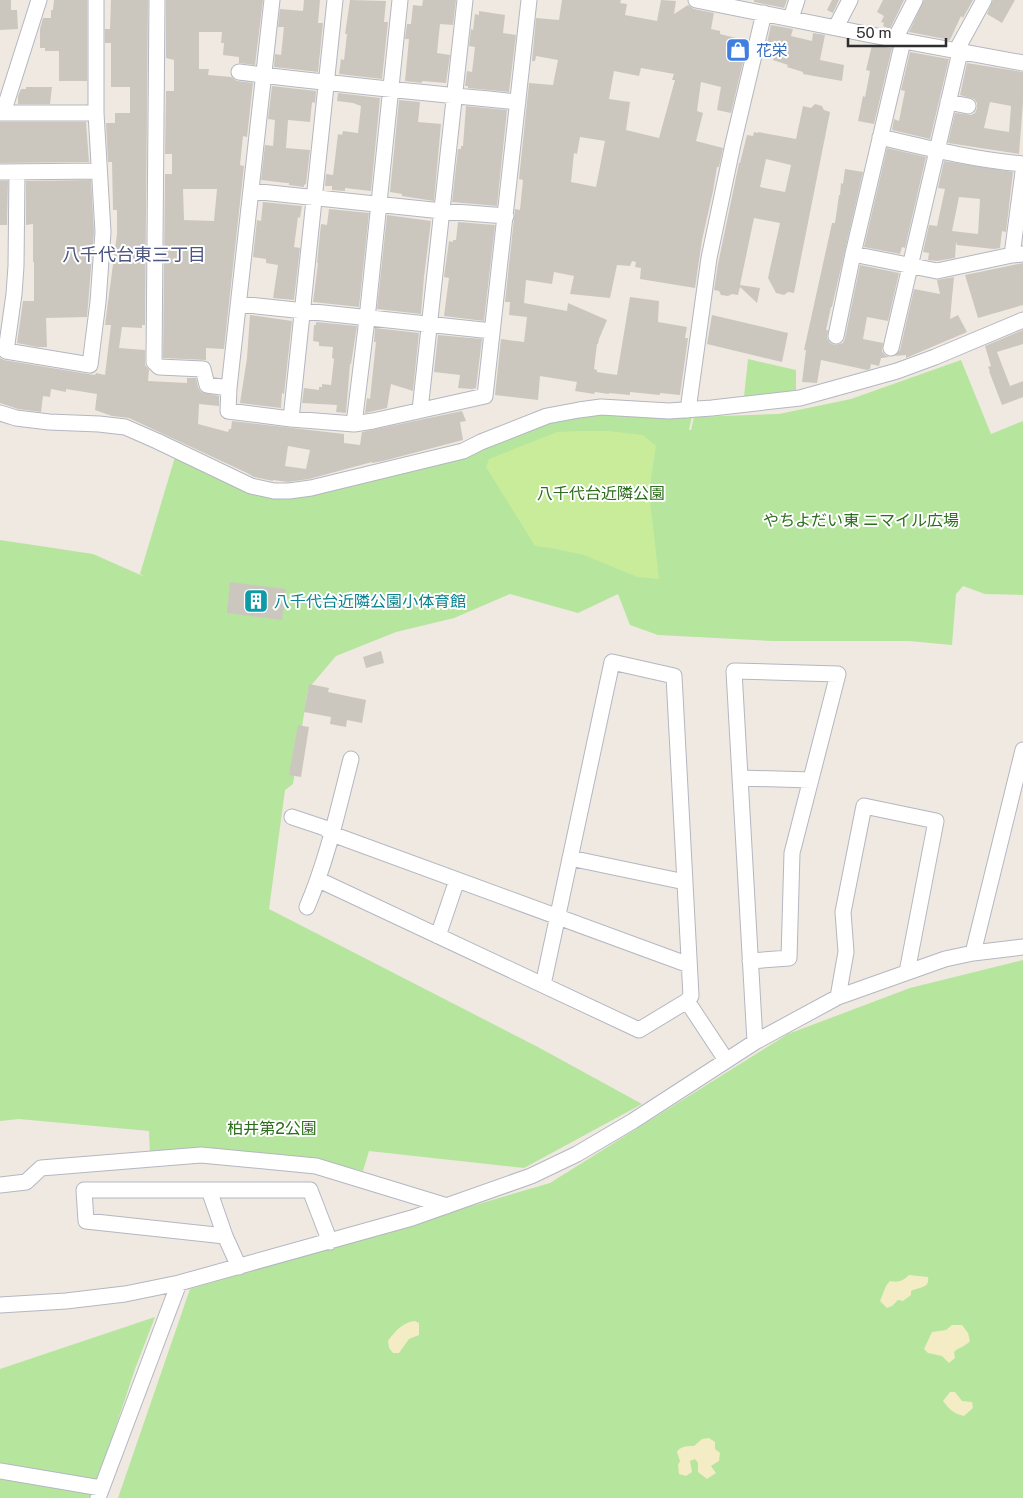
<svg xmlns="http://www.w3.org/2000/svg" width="1023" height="1498" viewBox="0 0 1023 1498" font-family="'Public Sans','Noto Sans JP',sans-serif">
<rect width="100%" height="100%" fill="#efe9e1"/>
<!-- green -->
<path fill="#b6e59e" d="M748 359 796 370V392L744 397Z
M961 360 991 434 1023 421V595L985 594 963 586 956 594 952 645 909 641H772L658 635 630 625 618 594 578 613 510 594 454 618 396 632 336 656 308 689 293 784 285 790 269 909 536 1046 642 1104 524 1168 369 1151 363 1171 310 1158 206 1150 150 1155 149 1131 19 1119 0 1121V540L93 554 145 577 140 574 175 457 279 497 550 420 578 414 692 416 689 430H691L694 417 779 414 851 399Z
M1023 960V1498H118L190 1289 550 1183 788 1034 910 988Z
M155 1317 135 1369 92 1498H0V1369Z"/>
<!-- sand -->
<path fill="#f3ecc5" d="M909 1275 928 1277C930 1289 918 1287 911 1291V1295L903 1301 898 1300 892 1306 887 1308 880 1301 886 1286 890 1281C898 1283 903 1281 909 1275Z
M415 1321 419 1323V1335L409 1339 399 1353H393L389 1348 388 1341C394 1332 403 1322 415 1321Z
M952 1325H962L968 1333 970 1341C965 1347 959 1347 954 1352L955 1358 949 1363 942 1356 928 1353 924 1349 932 1332 946 1330Z
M950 1392H955L962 1401 972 1402 973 1408 964 1416C954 1414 949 1409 943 1401Z
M709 1438 715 1442V1449L720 1453 719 1461 711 1466 716 1473 707 1479 698 1472V1463L695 1459 690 1461 692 1472 686 1476 679 1474 678 1465 680 1461 677 1452C680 1446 688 1446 694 1446L702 1439Z"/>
<!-- pitch -->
<path fill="#c9ec9a" d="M577 431H608L643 435 656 446 649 492 659 579 637 577 584 555 551 548 535 546 486 467 489 459 557 432Z"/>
<!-- building -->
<path fill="#cbc7bf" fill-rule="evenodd" d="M0 0H11V10H17L18 29 0 30Z
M54 0H87V81H59V51H45V48H40V29L43 18H51V10H53Z
M111 0H148L145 325H142V328L122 327 119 348 145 350V365L149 370 148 381 187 383V378H196L198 387 201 392 219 396V406L199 404 198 424 228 432 229 429H231L232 421 344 434V443L360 445 362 432 462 411 466 421 460 422 463 440 383 461 372 463V462L309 479 288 482 273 480V481L254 477 247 473 129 418 112 416 95 410 97 394 66 389V392L51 389 50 397 43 396 41 412 18 409 0 403V358L4 360 88 374 95 375 96 373 105 375 111 325H105L117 234V210H113L112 162H108L106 123H115V113H130V87H111V43H105V29H110ZM288 446 310 450 306 469 285 466Z
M166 0H263L255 65 239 63V57L223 55 224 43H221L222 32H199V69H209L208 75 231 77 237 81 253 83 247 137 243 136 240 165 244 166 224 349 206 348V360L163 358 165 174H172V154H165L166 91H174V60L166 58ZM183 189H217L214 221 184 220Z
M304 0H320L318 23H323L318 72 274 67 275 54 281 55 284 27H278L280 9 303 11Z
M350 0 386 1 384 22H388L382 79 339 74 341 59 344 60 347 34H345Z
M423 0H456L453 25 440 24 437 53 450 55 446 83 422 81V83L405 81 409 39H405L407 24H411L413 5 422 6Z
M562 0H621L620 3 627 4 625 15 657 21 661 0 676 1 674 14 688 5 694 9 714 13 711 29 720 31V34L748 41 731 113 717 110 721 87 701 82 697 111 703 113 696 141 723 148 719 167H717L713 191 702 240 695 288 640 279 641 268 635 267 636 262 632 261 630 266 617 265 610 298 570 294 574 276 554 272 552 284 526 280 524 303 567 311 568 303 607 320 599 339 598 344H597L594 369 597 370V372L617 375 630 297 659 301 658 322 687 327 685 338H688L680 395 660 393V395L630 392V395L609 393V394L595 392 594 394 575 391 577 382 540 376 538 400 495 395 501 339 524 342 527 317 509 315 510 302H505L515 209 520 210 523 180 519 179 529 83 553 85 558 60 536 56 535 61H532L536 18 559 20ZM641 68 674 74 672 80H675L659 138 626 130 630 102 609 99 614 71 639 76ZM580 137 605 141 596 187 571 182 574 153 577 154Z
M754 0H787L784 8 754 2Z
M832 0H839L833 13 827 10Z
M883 0H904L890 29 883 26 884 23 881 22 884 16 877 12Z
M924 0H973L963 18 961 16 950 40 909 32Z
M993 0H1015L1002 23 987 14Z
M479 11 505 15 503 33 516 35 509 92 468 88V86H465L467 71 472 72 475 47 469 46 471 29 473 30 475 14 479 15Z
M771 25 793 29 791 36 812 41 813 33 825 35 820 60 844 65 842 81 803 74V72L787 67 788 65 773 60 776 50 766 47Z
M872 45 892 48 874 124 858 121 863 96 865 97 870 71 866 70Z
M910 52 949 59 930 139 892 130 894 119 899 121 905 91 901 90Z
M967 63 1023 72V102L1019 154 948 143 955 113 971 115 975 113 977 108V103L974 99 960 95ZM990 102 1011 106 1009 132 984 128Z
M272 86 316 91 315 103 312 102 310 122 288 120 286 148 310 150 306 184 304 185V187L289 185V183H286L261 180 265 145 273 146 275 120 268 119Z
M26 87H52L50 104H18V96L21 89H26Z
M338 93 380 98 371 191 345 188V191L332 190V186H325L326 174 333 175 338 134 342 135 343 131 358 133 361 106 353 103 337 101Z
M399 100 420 102 418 122 441 124 434 201 402 196V194L390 192Z
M815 104 822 106 824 110 830 112 794 293 788 292 784 295 776 293 768 278 780 223 754 218 740 285 760 288 757 303 740 287 738 295 732 294 728 296 721 295 719 291 714 290 718 264 739 163H740L747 135 753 136 754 132 758 133V132L796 139 803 106 811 108ZM766 159 791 165 785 192 760 187Z
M466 106 507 110 497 206 452 202 458 149H461V146H463Z
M0 122H86L89 162 0 163Z
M887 148 926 157 905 248 902 247 900 254 864 247Z
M944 161 1013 172 1006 232 1002 231 1000 248 994 249 957 245 956 242 955 258 937 261 928 260 929 253 923 252 929 225 937 226 945 189 938 188ZM959 197 980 199 978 234 952 231Z
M845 169 863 172 832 307H831L826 330H828L827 338 830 343 835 345 843 343 845 338 860 265 899 273 888 321 867 317 863 339 883 343 882 351 885 355 889 357 881 358 879 366 871 364 870 369 867 370 821 360 817 383 802 382 806 350H804L832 223H835L839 195H840L841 183 843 184Z
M91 180 94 232 87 317 46 318 47 347H37L17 343 23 301H34V262H33V224L26 225V181Z
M0 181H8L7 225H0Z
M263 202 302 206 300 218 298 217 294 247 300 248 294 300 273 298 278 265 266 263V259L253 257 257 220 261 221Z
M329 209 369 213 359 307 313 302 318 263H317L321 224 327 225Z
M387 215 431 221 424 277 421 314 377 309Z
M458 222 495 225 484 321 444 316 449 278 444 277 449 241 453 242V240H456Z
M1023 263V305L978 318 965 275Z
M954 277 950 319 958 315 967 332 906 358V355L895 356 900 350 914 289 940 294 937 280Z
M250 315 292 321 284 394 282 393 281 408 240 403 247 358Z
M712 315 788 333 782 362 707 344Z
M316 322 357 326 351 364H350L346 413 336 412 337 405 302 403 304 388 319 390V387H322V384L331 385 334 359 332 358 333 347 319 346V342L313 341 314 325H316Z
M375 328 419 333 413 391 391 384 387 408 365 413 367 398 370 399 376 342H374Z
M1023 330V344L997 352 1010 386 1023 381V397L1002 405 989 371H990L988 367 991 366 985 346Z
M438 335 482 339 476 388 472 389 458 388 460 375 434 372Z
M230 582 286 589 282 620 227 613Z
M381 651 384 663 366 668 363 657Z
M309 684 329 688 328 692 366 700 362 723 347 720 346 727 330 724 331 717 304 712Z
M298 725 309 727 301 777 289 775Z"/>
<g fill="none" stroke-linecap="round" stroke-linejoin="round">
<defs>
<path id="minor" d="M157 0 154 362 159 367 203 369 207 385 229 388 228 411 291 419 354 424 373 421 485 396 529 0
M696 0 866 34 1023 63
M791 18 797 0
M836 27 850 0
M895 39 915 0
M956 51 984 0
M239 72C332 84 425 93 518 102
M948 102 968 106
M0 113H3L39 0
M3 113H96
M880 137C927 148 975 160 1023 164
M0 172 99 171
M17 172 16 266 14 294 6 351 90 365 98 302 103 232 96 113V0
M252 191 442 211 506 216
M853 254 937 271 1012 255 1023 254
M1012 255 1023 172
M239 304 492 331
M836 336 853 254 903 41
M891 348 960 52
M229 388 272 0
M420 410 465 0
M688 410 709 258 733 144 764 13
M0 413 16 418 49 422 99 424 125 427 157 441 251 486 274 491H289L311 488 463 451 481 442 547 416 579 410 601 407 669 411 712 408 800 398 897 371 935 357 1023 320
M291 419 335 0
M354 424 367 319 400 0
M740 778 811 780
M292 817 325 828 332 834 689 965
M570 858 685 882
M319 880 639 1030 687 1001 691 996 674 676 612 662 543 985
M307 907C327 860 338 810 351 759
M438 936 457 880
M973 953 1023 750
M750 961 789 958 792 853 838 674 734 671 755 1042
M838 997 846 952 843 912 864 806 936 821 907 972
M687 1001 726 1060
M0 1185 26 1182 41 1168 201 1155 316 1166 447 1206
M209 1190 225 1236 86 1221 84 1190H310L330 1242
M225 1236 239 1267
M0 1305 66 1301 125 1294 179 1283 412 1218 531 1176 577 1154 633 1121 755 1042 838 997 945 959 973 953 1023 947
M0 1471 101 1488
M98 1498 179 1283"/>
</defs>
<!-- minor casing -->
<use href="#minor" stroke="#b4b7c1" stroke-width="17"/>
<!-- minor -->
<use href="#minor" stroke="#fff" stroke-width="15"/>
</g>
<!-- icons -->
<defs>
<symbol id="shop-square" viewBox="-11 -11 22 22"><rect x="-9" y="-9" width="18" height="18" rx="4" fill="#3f7fe0" stroke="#fff"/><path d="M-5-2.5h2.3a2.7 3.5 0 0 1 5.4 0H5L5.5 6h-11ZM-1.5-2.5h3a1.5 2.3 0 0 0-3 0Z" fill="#fff"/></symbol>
<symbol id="building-square" viewBox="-11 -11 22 22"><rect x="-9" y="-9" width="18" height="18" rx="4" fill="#0f9aa8" stroke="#fff"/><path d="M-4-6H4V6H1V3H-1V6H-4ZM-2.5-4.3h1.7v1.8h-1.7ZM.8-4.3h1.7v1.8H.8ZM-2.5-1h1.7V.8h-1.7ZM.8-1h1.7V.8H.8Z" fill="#fff"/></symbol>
</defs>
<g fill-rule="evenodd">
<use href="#shop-square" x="724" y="36" width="28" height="28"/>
<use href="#building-square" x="242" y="587" width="28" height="28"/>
</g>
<g text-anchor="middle" stroke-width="4" stroke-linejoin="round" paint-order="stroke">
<!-- shop labels -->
<g font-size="16" fill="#366cbe" stroke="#fff" text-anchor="start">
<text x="756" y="56">花栄</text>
</g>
<!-- park labels -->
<g font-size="16" fill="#2c6e1b" stroke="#fff">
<text x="601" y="499">八千代台近隣公園</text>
<text x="861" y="526">やちよだい東 ニマイル広場</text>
<text x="272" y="1134">柏井第2公園</text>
</g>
<!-- culture labels -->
<g font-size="16" fill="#0d838f" stroke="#fff" text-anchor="start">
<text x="274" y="607">八千代台近隣公園小体育館</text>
</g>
<!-- neighbourhood labels -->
<g font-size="18" fill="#4d5680" stroke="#fff">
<text x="134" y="261">八千代台東三丁目</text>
</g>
</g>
<!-- scale -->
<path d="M848 38v8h98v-8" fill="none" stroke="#2e2e2e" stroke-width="2.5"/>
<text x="856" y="38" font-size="15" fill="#2e2e2e" stroke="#ffffff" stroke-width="4" paint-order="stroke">50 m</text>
</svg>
